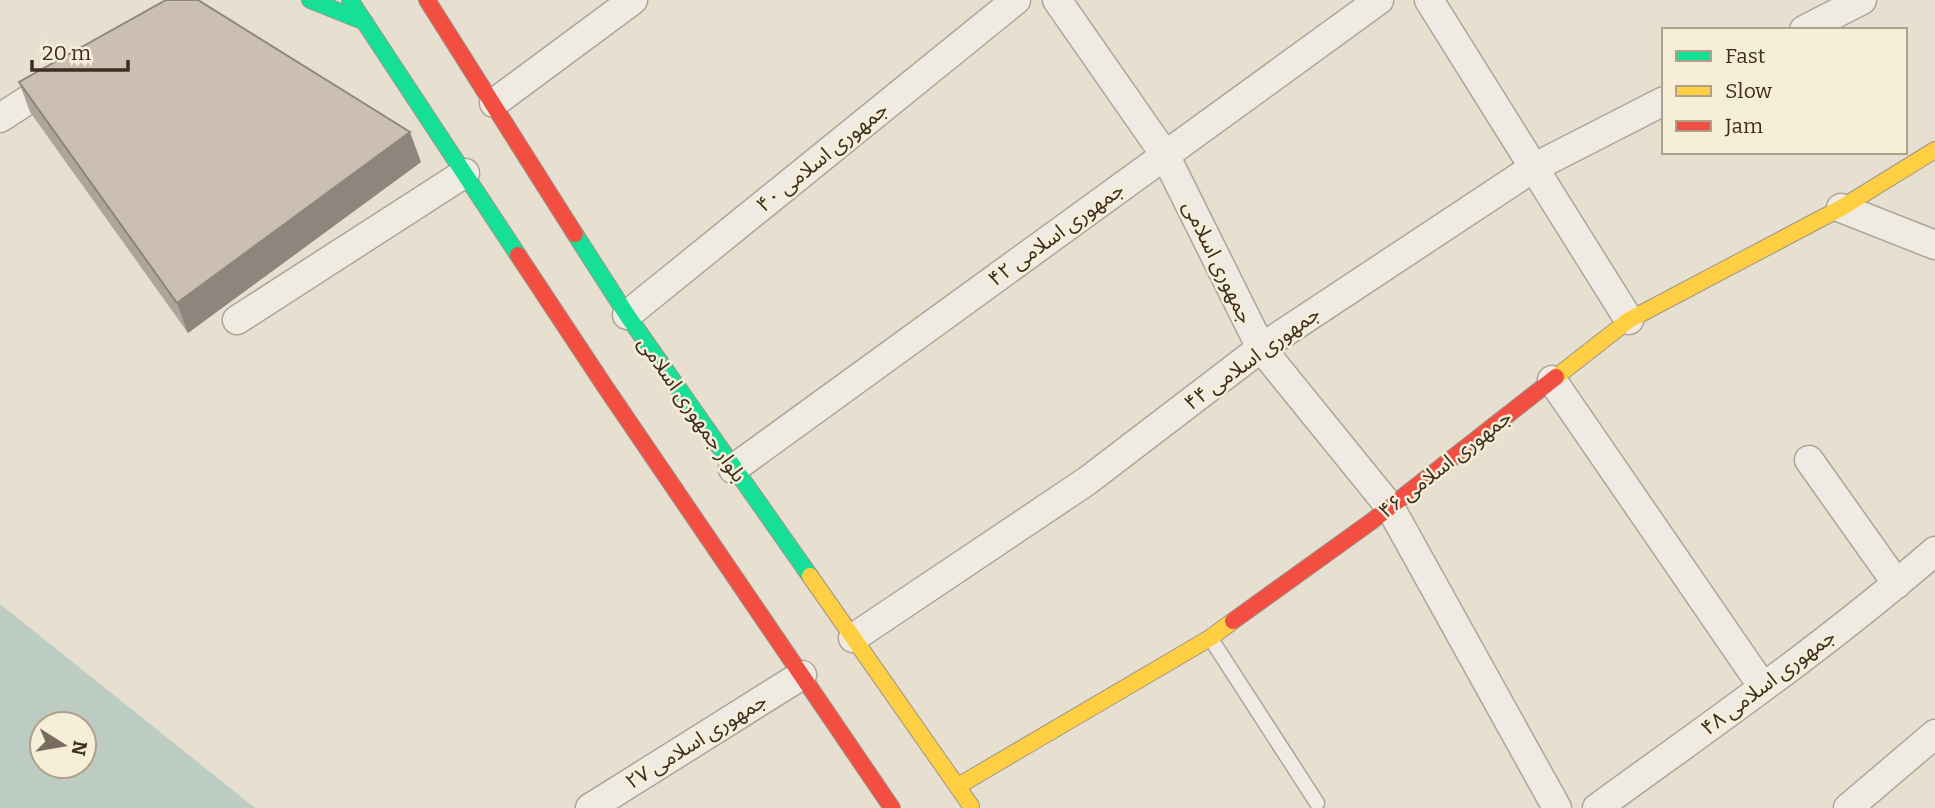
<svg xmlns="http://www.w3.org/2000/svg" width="1935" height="808" viewBox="0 0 1935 808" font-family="Bitter,'Noto Sans Arabic',serif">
<rect width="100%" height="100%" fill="#e7e0d1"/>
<!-- water -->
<path fill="#bcccc2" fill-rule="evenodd" d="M0 604 255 808H0ZM42 724H84V766H42Z"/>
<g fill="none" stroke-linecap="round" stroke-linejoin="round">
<defs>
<path id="lane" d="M1211 639 1317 803"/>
<path id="street" d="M1057 0 1165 155 1261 348 1390 507 1557 808
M1429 0 1629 320
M1804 30 1862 0
M494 103 633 0
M0 118 59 80
M1841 208 1935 245
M627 315 1016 0
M237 320 465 173
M1552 380 1763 687
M1809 460 1897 584
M733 469 1379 0
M853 638 1087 481 1261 348 1533 168 1664 101
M590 808 802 675
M1597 808C1711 725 1828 644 1935 551
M1848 808 1935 734"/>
<path id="fast" d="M310 0 365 22
M350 0 518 255
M575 234 627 315 810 576"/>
<path id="slow" d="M1556 377 1629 320 1841 208 1935 150
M810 576 971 806
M958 786 1210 638 1233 621"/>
<path id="jam" d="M427 0 575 234
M518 255 606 388 892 808
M1233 621 1372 521 1556 377"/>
</defs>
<!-- lane casing -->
<use href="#lane" stroke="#ada599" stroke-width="17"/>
<!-- street casing -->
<use href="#street" stroke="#ada599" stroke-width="31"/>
<!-- fast casing -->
<use href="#fast" stroke="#9c958a" stroke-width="18"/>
<!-- slow casing -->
<use href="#slow" stroke="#9c958a" stroke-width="18"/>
<!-- jam casing -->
<use href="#jam" stroke="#9c958a" stroke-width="18"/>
<!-- lane -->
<use href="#lane" stroke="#efebe3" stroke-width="14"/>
<!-- street -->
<use href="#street" stroke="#efebe3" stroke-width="28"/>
<!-- fast -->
<use href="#fast" stroke="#16e098" stroke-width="16"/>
<!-- slow -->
<use href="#slow" stroke="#ffcf43" stroke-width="16"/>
<!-- jam -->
<use href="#jam" stroke="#f24e42" stroke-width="16"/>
</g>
<!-- wall -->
<path fill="#afa499" d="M19 82 421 162 188 333 30 112Z"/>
<!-- shaded-wall -->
<path fill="#8e867d" d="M410 132 421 162 188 333 177 303Z"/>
<!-- building -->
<path fill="#cbbfb2" stroke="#8e867d" stroke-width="2" d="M166 0H198L410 132 177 303 19 82Z"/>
<g text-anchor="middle" stroke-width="5" stroke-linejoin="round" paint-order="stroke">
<!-- street labels -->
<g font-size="21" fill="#3d2e20" stroke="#f7eed8">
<text transform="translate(822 157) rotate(-39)" y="7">جمهوری اسلامی ۴۰</text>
<text transform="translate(1056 234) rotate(-36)" y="7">جمهوری اسلامی ۴۲</text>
<text transform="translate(1218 262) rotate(64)" y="7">جمهوری اسلامی</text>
<text transform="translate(1252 358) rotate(-36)" y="7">جمهوری اسلامی ۴۴</text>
<text transform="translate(692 409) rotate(55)" y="7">بلوار جمهوری اسلامی</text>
<text transform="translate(1445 464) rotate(-38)" y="7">جمهوری اسلامی ۴۶</text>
<text transform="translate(1768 682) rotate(-37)" y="7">جمهوری اسلامی ۴۸</text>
<text transform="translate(696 741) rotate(-32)" y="7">جمهوری اسلامی ۲۷</text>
</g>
</g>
<!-- legend -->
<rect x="1662" y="28" width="245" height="126" fill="#f7eed8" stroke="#ada18e" stroke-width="2"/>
<rect x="1676" y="51" width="35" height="10" fill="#16e098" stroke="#ada18e" stroke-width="2"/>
<text x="1725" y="63" font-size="21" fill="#3d2e20">Fast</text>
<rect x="1676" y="86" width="35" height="10" fill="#ffcf43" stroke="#ada18e" stroke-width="2"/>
<text x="1725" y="98" font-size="21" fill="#3d2e20">Slow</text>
<rect x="1676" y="121" width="35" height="10" fill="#f24e42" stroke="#ada18e" stroke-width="2"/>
<text x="1725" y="133" font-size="21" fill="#3d2e20">Jam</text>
<!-- north arrow -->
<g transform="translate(63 745) rotate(101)"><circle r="33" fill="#f7eed8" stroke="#ada18e" stroke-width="2"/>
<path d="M0-5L12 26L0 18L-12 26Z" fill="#786c5e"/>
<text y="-10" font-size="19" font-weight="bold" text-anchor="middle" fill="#3d2e20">N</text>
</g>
<!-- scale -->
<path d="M32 60v10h96v-10" fill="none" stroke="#3d2e20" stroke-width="3.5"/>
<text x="42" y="60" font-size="21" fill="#3d2e20" stroke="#f7eed8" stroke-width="5" paint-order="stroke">20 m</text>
</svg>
